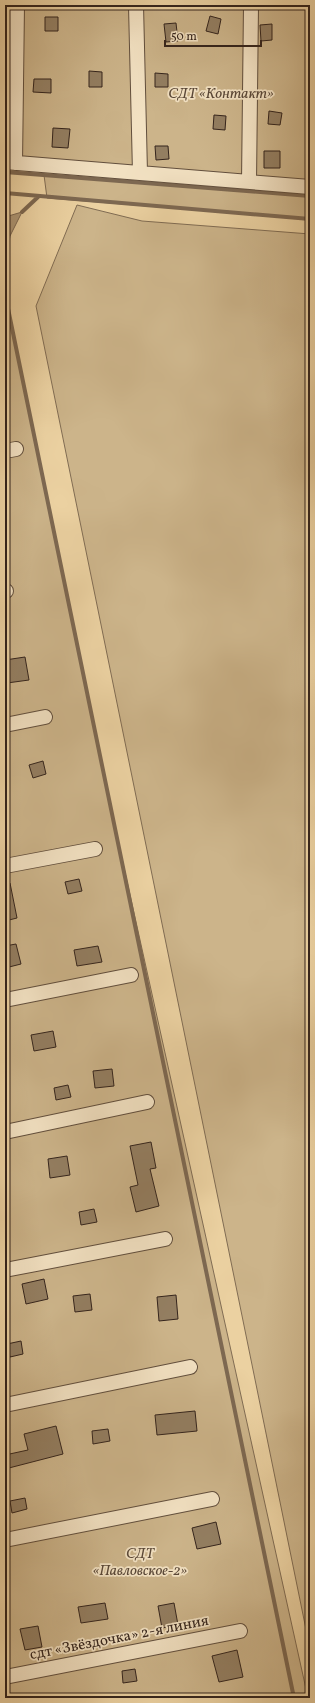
<svg xmlns="http://www.w3.org/2000/svg" width="315" height="1703" viewBox="0 0 315 1703" font-family="Vollkorn,serif">
<rect width="100%" height="100%" fill="#ebd1a1"/>
<filter id="stains"><feTurbulence type="fractalNoise" baseFrequency=".005" numOctaves="4"/><feColorMatrix values="0 0 0 0 .2 0 0 0 0 .09 0 0 0 0 .02 0 0 0 .5 -.17"/></filter>
<radialGradient id="worn" r=".72"><stop offset=".6" stop-color="#630" stop-opacity="0"/><stop offset="1" stop-color="#630" stop-opacity=".3"/></radialGradient>
<!-- green -->
<path fill="#ccb48a" stroke="#806c53" d="M5 5H310V188L5 166Z
M44 175 310 196V219L47 198Z
M77 205 142 221 310 234V1649L36 306Z
M5 294 107 791 308 1698H5Z"/>
<!-- water -->
<path fill="#ad9674" stroke="#7d6851" d="M22 212 10 236 5 264V217Z"/>
<g fill="none" stroke-linecap="round" stroke-linejoin="round">
<!-- stream -->
<path stroke="#7d6851" stroke-width="4" d="M5 172 310 196
M5 193 310 219
M22 212 38 197
M5 294 294 1698"/>
</g>
<!-- building -->
<path fill="#937e61" stroke="#34241c" d="M210 16 221 19 218 34 206 31Z
M45 17H58V31H45Z
M176 23 178 41 166 42 164 24Z
M272 24V40L261 41 260 25Z
M89 71 102 72V87H89Z
M155 73 168 74V87H155Z
M34 79H51V93L33 92Z
M269 111 282 113 280 125 268 124Z
M214 115 226 116 225 130 213 129Z
M53 128 70 129 68 148 52 147Z
M155 146H168L169 159 156 160Z
M264 151H280V168H264Z
M25 657 29 680 7 683 5 660Z
M43 761 46 774 33 778 29 765Z
M79 879 82 891 68 894 65 882Z
M5 883H10L17 918 5 921Z
M16 944 21 964 5 968V946Z
M98 946 102 962 77 966 74 950Z
M53 1031 56 1047 34 1051 31 1035Z
M112 1069 114 1086 95 1088 93 1071Z
M68 1085 71 1097 56 1100 54 1088Z
M151 1142 156 1168 150 1169 159 1206 136 1212 130 1187 138 1185 130 1146Z
M67 1156 70 1175 50 1178 48 1159Z
M94 1209 97 1222 81 1225 79 1212Z
M44 1279 48 1299 26 1304 22 1284Z
M90 1294 92 1310 75 1312 73 1296Z
M176 1295 178 1319 159 1321 157 1297Z
M21 1341 23 1354 10 1357 7 1344Z
M195 1411 197 1431 157 1435 155 1415Z
M56 1426 63 1454 5 1469V1455L28 1450 24 1434Z
M108 1429 110 1441 93 1444 92 1431Z
M25 1498 27 1509 12 1513 10 1501Z
M216 1522 221 1544 197 1549 192 1528Z
M105 1603 108 1619 81 1623 78 1607Z
M174 1603 178 1625 162 1628 158 1606Z
M38 1626 42 1647 25 1650 20 1629Z
M237 1650 243 1677 219 1682 212 1656Z
M135 1669 137 1681 123 1683 122 1671Z"/>
<g fill="none" stroke-linecap="round" stroke-linejoin="round">
<defs>
<path id="minor" d="M136 5 140 173
M5 162 310 187
M15 163 17 5
M249 182 251 5
M5 451 16 449
M5 591H6
M5 725 45 717
M5 866 95 849
M5 1000 131 975
M5 1132 147 1102
M5 1270 165 1239
M5 1405 190 1367
M5 1540 212 1499
M5 1677 240 1631"/>
</defs>
<!-- minor casing -->
<use href="#minor" stroke="#624f3d" stroke-width="16"/>
<!-- minor -->
<use href="#minor" stroke="#f2e1c2" stroke-width="14"/>
</g>
<g text-anchor="middle" stroke-width="3.5" stroke-linejoin="round" paint-order="stroke">
<!-- park labels -->
<g font-size="15" font-style="italic" fill="#5a4838" stroke="#f2e1c2">
<text x="221" y="98">СДТ «Контакт»</text>
<text x="140" y="1558">СДТ<tspan x="140" dy="17">«Павловское-2»</tspan></text>
</g>
<!-- street labels -->
<g font-size="15" fill="#34241c" stroke="#f2e1c2">
<text transform="translate(119 1637) rotate(-11)" y="5">сдт «Звёздочка» 2-я линия</text>
</g>
</g>
<!-- margin -->
<rect width="315" height="1703" fill="none" stroke="#ebd1a1" stroke-width="20"/>
<rect x="6" y="6" width="303" height="1691" fill="none" stroke="#34241c" stroke-width="2"/>
<rect x="10" y="10" width="295" height="1683" fill="none" stroke="#34241c"/>
<!-- scale -->
<path d="M165 40v6h96v-6" fill="none" stroke="#34241c" stroke-width="2"/>
<text x="171" y="40" font-size="12" fill="#34241c" stroke="#f2e1c2" stroke-width="3" paint-order="stroke">50 m</text>
<rect width="100%" height="100%" filter="url(#stains)"/>
<rect width="100%" height="100%" fill="url(#worn)"/>
</svg>
